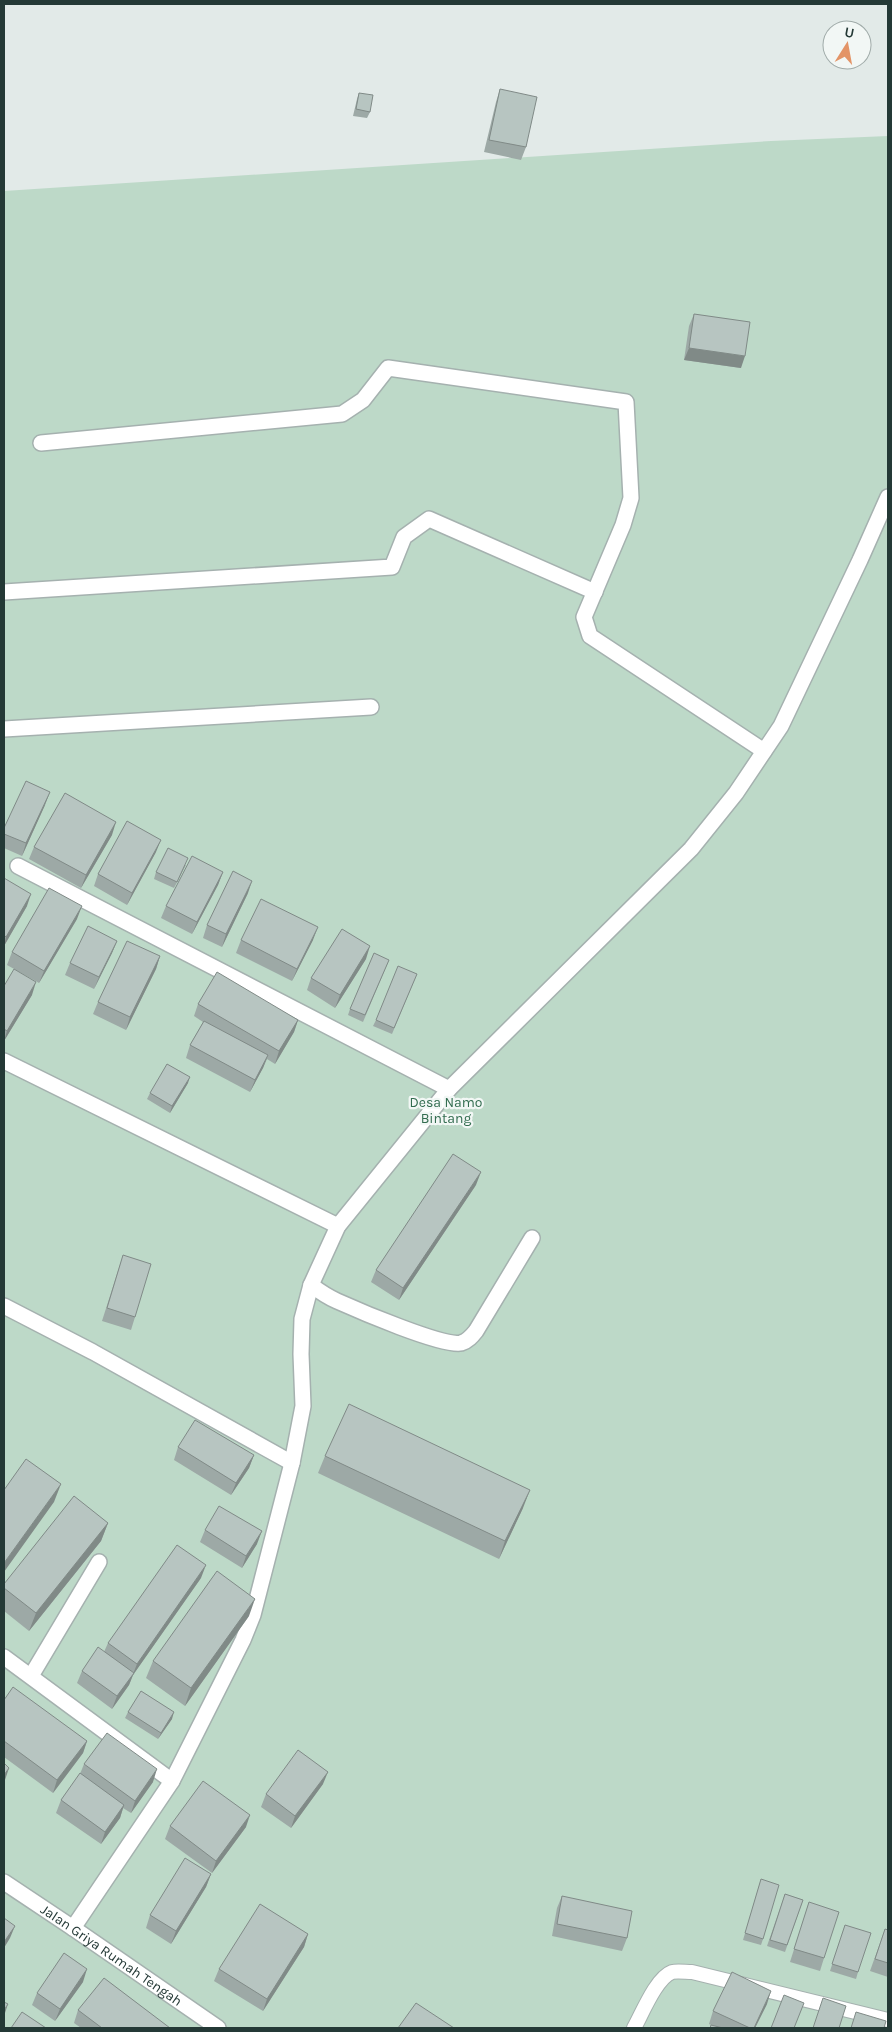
<svg xmlns="http://www.w3.org/2000/svg" width="892" height="2032" viewBox="0 0 892 2032" font-family="Karla,sans-serif">
<rect width="100%" height="100%" fill="#e2eae8"/>
<!-- green -->
<path fill="#bdd9c8" d="M888 136V2028H4V191L771 141Z"/>
<g fill="none" stroke-linecap="round" stroke-linejoin="round">
<defs>
<path id="lane" d="M634 2028C642 2014 656 1978 672 1972 677 1971 686 1972 692 1972L888 2020"/>
<g id="street">
<path d="M41 443 342 414 363 400 388 368 626 402 631 498 623 525 584 617 590 636 764 751"/>
<path d="M4 592 392 567 404 537 429 519 595 592"/>
<path d="M4 729 371 707"/>
<path d="M18 866 449 1089"/>
<path d="M4 1061 338 1226"/>
<path d="M311 1285C319 1291 328 1297 337 1301 357 1310 443 1347 461 1343 468 1341 472 1336 476 1331L532 1238"/>
<path d="M4 1306 93 1352 292 1463"/>
<path d="M4 1657 172 1781"/>
<path d="M31 1676 99 1562"/>
<path id="s1" d="M4 1882 73 1928 218 2028"/>
<path d="M73 1928 172 1781 243 1640 253 1615 292 1463 303 1406 301 1354 302 1319 311 1285 338 1226 449 1089 691 849 736 793 781 726 860 560 888 497"/>
</g>
</defs>
<!-- lane casing -->
<use href="#lane" stroke="#a5b1af" stroke-width="16"/>
<!-- street casing -->
<use href="#street" stroke="#a5b1af" stroke-width="18"/>
<!-- lane -->
<use href="#lane" stroke="#fff" stroke-width="14"/>
<!-- street -->
<use href="#street" stroke="#fff" stroke-width="15"/>
</g>
<!-- wall -->
<path fill="#9da9a6" d="M500 89 526 147 521 160 484 152 496 102Z
M359 93 370 112 367 118 353 116 357 99Z
M694 314 741 368 684 360 689 326Z
M45 805 22 856 4 848V828Z
M112 835 81 888 29 859 34 847Z
M156 852 127 905 94 886 98 874Z
M186 865 174 888 154 879 156 872Z
M223 872 218 885 192 934 161 918 166 906Z
M4 878 27 906 4 946Z
M248 893 222 947 203 938 207 925Z
M77 919 39 983 7 965 12 952Z
M241 940H313L292 981 236 953Z
M117 941 112 953 94 989 65 975 70 963Z
M160 956 156 969 126 1030 93 1014 98 1002Z
M366 959 335 1008 307 990 311 978Z
M389 960 363 1022 348 1015 350 1009Z
M417 974 392 1034 373 1026 376 1020Z
M4 986 32 995 4 1041Z
M198 1004 298 1020 294 1032 275 1064 267 1059 263 1068 250 1092 186 1058 190 1045 203 1022 194 1016Z
M188 1083 170 1113 147 1099 150 1093Z
M476 1185 399 1300 371 1282 376 1270Z
M123 1255 135 1317 131 1330 102 1321Z
M178 1447 254 1455 249 1468 231 1495 174 1460Z
M325 1456 523 1508 499 1559 318 1473Z
M108 1523 101 1541 29 1631 4 1611V1584Z
M205 1530 257 1544 242 1568 200 1542Z
M201 1578 133 1675 129 1685 112 1709 77 1683 82 1671 104 1652 108 1643Z
M249 1616 185 1706 146 1678 153 1661Z
M4 1700 87 1741 83 1753 53 1793 4 1757Z
M128 1712 172 1719 158 1739 125 1718Z
M84 1764 153 1782 131 1813 123 1808 120 1818 101 1844 56 1813 61 1800 80 1774Z
M323 1784 291 1828 261 1807 266 1794Z
M170 1826 246 1827 212 1873 165 1839Z
M211 1874 206 1887 171 1944 146 1928 150 1915Z
M761 1879 763 1939 761 1945 743 1940Z
M785 1894 803 1900 785 1952 767 1946Z
M562 1896 627 1938 622 1951 552 1936 557 1908Z
M809 1902 824 1958 820 1971 790 1962Z
M845 1925 858 1972 856 1979 830 1971Z
M885 1929 888 1930V1977L870 1971Z
M308 1934 304 1947 263 2011 214 1981 219 1969Z
M83 1982 55 2021 32 2005 37 1993Z
M767 2004 755 2028H710L711 2025 709 2024 713 2011Z
M78 2010 170 2028H81L74 2023Z"/>
<!-- shaded-wall -->
<path fill="#808a87" d="M689 348 745 356 741 368 684 360Z
M50 792 45 805 22 856 26 843Z
M116 822 112 835 81 888 86 875Z
M161 840 156 852 127 905 132 893Z
M223 872 218 885 192 934 197 922Z
M252 881 248 893 222 947 226 934Z
M31 894 27 906 4 946 6 937Z
M82 906 77 919 39 983 44 971Z
M318 927 313 940 292 981 297 969Z
M117 941 112 953 94 989 99 977Z
M370 946 366 959 335 1008 340 995Z
M160 956 156 969 126 1030 130 1017Z
M36 982 32 995 4 1041 7 1031Z
M298 1020 294 1032 275 1064 279 1051Z
M268 1055 263 1068 250 1092 255 1080Z
M190 1077 188 1083 170 1113 172 1106Z
M481 1172 476 1185 399 1300 403 1288Z
M254 1455 249 1468 231 1495 236 1483Z
M61 1484 54 1502 4 1572V1563Z
M530 1490 523 1508 499 1559 505 1541Z
M108 1523 101 1541 29 1631 36 1613Z
M262 1531 257 1544 242 1568 246 1556Z
M206 1565 201 1578 133 1675 129 1685 112 1709 117 1696 133 1674 137 1664Z
M255 1599 249 1616 185 1706 191 1688Z
M174 1712 172 1719 158 1739 161 1733Z
M87 1741 83 1753 53 1793 57 1780Z
M9 1768 5 1780 4 1782V1775Z
M157 1769 153 1782 131 1813 135 1801Z
M328 1772 323 1784 291 1828 295 1816Z
M124 1805 120 1818 101 1844 105 1832Z
M250 1815 246 1827 212 1873 216 1861Z
M211 1874 206 1887 171 1944 176 1931Z
M15 1926 10 1938 4 1948V1942Z
M308 1934 304 1947 263 2011 267 1999Z
M87 1969 83 1982 55 2021 60 2009Z
M771 1991 767 2004 755 2028H754Z
M8 2004 4 2016V2010Z"/>
<!-- building -->
<path fill="#b7c5c1" stroke="#808a87" d="M500 89 537 97 526 147 489 140Z
M359 93 373 95 370 112 356 109Z
M694 314 750 322 745 356 689 348Z
M26 781 50 792 26 843 4 834V828Z
M65 793 116 822 86 875 34 847Z
M127 821 161 840 132 893 98 874Z
M168 848 188 858 177 882 156 872Z
M192 856 223 872 197 922 166 906Z
M233 871 252 881 226 934 207 925Z
M4 878 31 894 6 937 4 935Z
M49 888 82 906 44 971 12 952Z
M261 899 318 927 297 969 241 940Z
M88 926 117 941 99 977 70 963Z
M342 929 370 946 340 995 311 978Z
M127 941 160 956 130 1017 98 1002Z
M374 953 389 960 365 1015 350 1009Z
M398 966 417 974 394 1028 376 1020Z
M14 969 36 982 7 1031 4 1029V986Z
M217 972 298 1020 279 1051 198 1004Z
M204 1021 268 1055 255 1080 190 1045Z
M167 1064 190 1077 172 1106 150 1093Z
M453 1154 481 1172 403 1288 376 1270Z
M123 1255 151 1264 135 1317 107 1308Z
M349 1404 530 1490 505 1541 325 1456Z
M195 1420 254 1455 236 1483 178 1447Z
M26 1459 61 1484 4 1563V1490Z
M74 1496 108 1523 36 1613 4 1588V1584Z
M219 1506 262 1531 246 1556 205 1530Z
M177 1545 206 1565 137 1664 108 1643Z
M217 1571 255 1599 191 1688 153 1661Z
M98 1647 134 1673 117 1696 82 1671Z
M13 1687 87 1741 57 1780 4 1741V1700Z
M141 1691 174 1712 161 1733 128 1712Z
M107 1733 157 1769 135 1801 84 1764Z
M298 1750 328 1772 295 1816 266 1794Z
M4 1763 9 1768 4 1775Z
M80 1773 124 1805 105 1832 61 1800Z
M203 1781 250 1815 216 1861 170 1826Z
M185 1858 211 1874 176 1931 150 1915Z
M761 1879 779 1885 763 1939 745 1933Z
M785 1894 803 1900 787 1945 770 1940Z
M562 1896 632 1911 627 1938 557 1924Z
M809 1902 839 1912 824 1958 794 1949Z
M260 1904 308 1934 267 1999 219 1969Z
M4 1918 15 1926 4 1942Z
M845 1925 871 1933 858 1972 832 1964Z
M885 1929 888 1930V1963L875 1959Z
M64 1953 87 1969 60 2009 37 1993Z
M732 1972 771 1991 754 2028H750L713 2011Z
M104 1978 170 2028H102L78 2010Z
M784 1995 804 2003 794 2028H771Z
M823 1998 846 2006 839 2028H813Z
M4 2002 8 2004 4 2010Z
M416 2003 454 2028H398Z
M22 2012 46 2028H11Z
M856 2012 886 2021 884 2028H851Z
M711 2025 723 2028H710Z"/>
<g text-anchor="middle" stroke-width="4.5" stroke-linejoin="round" paint-order="stroke">
<!-- park labels -->
<g font-size="14" fill="#326c4f" stroke="#f2f7f5">
<text x="446" y="1107">Desa Namo<tspan x="446" dy="16">Bintang</tspan></text>
</g>
<!-- street labels -->
<g font-size="14" fill="#243936" stroke="#f2f7f5">
<text dy="5" stroke="none"><textPath href="#s1" startOffset="130">Jalan Griya Rumah Tengah</textPath></text>
</g>
</g>
<!-- border -->
<rect width="892" height="2032" fill="none" stroke="#243936" stroke-width="10"/>
<!-- north arrow -->
<g transform="translate(847 45) rotate(11)"><circle r="24" fill="#f2f7f5" stroke="#a0aba9"/>
<path d="M0-4L9 19L0 12L-9 19Z" fill="#e39467"/>
<text y="-8" font-size="14" font-weight="bold" text-anchor="middle" fill="#243936">U</text>
</g>
</svg>
